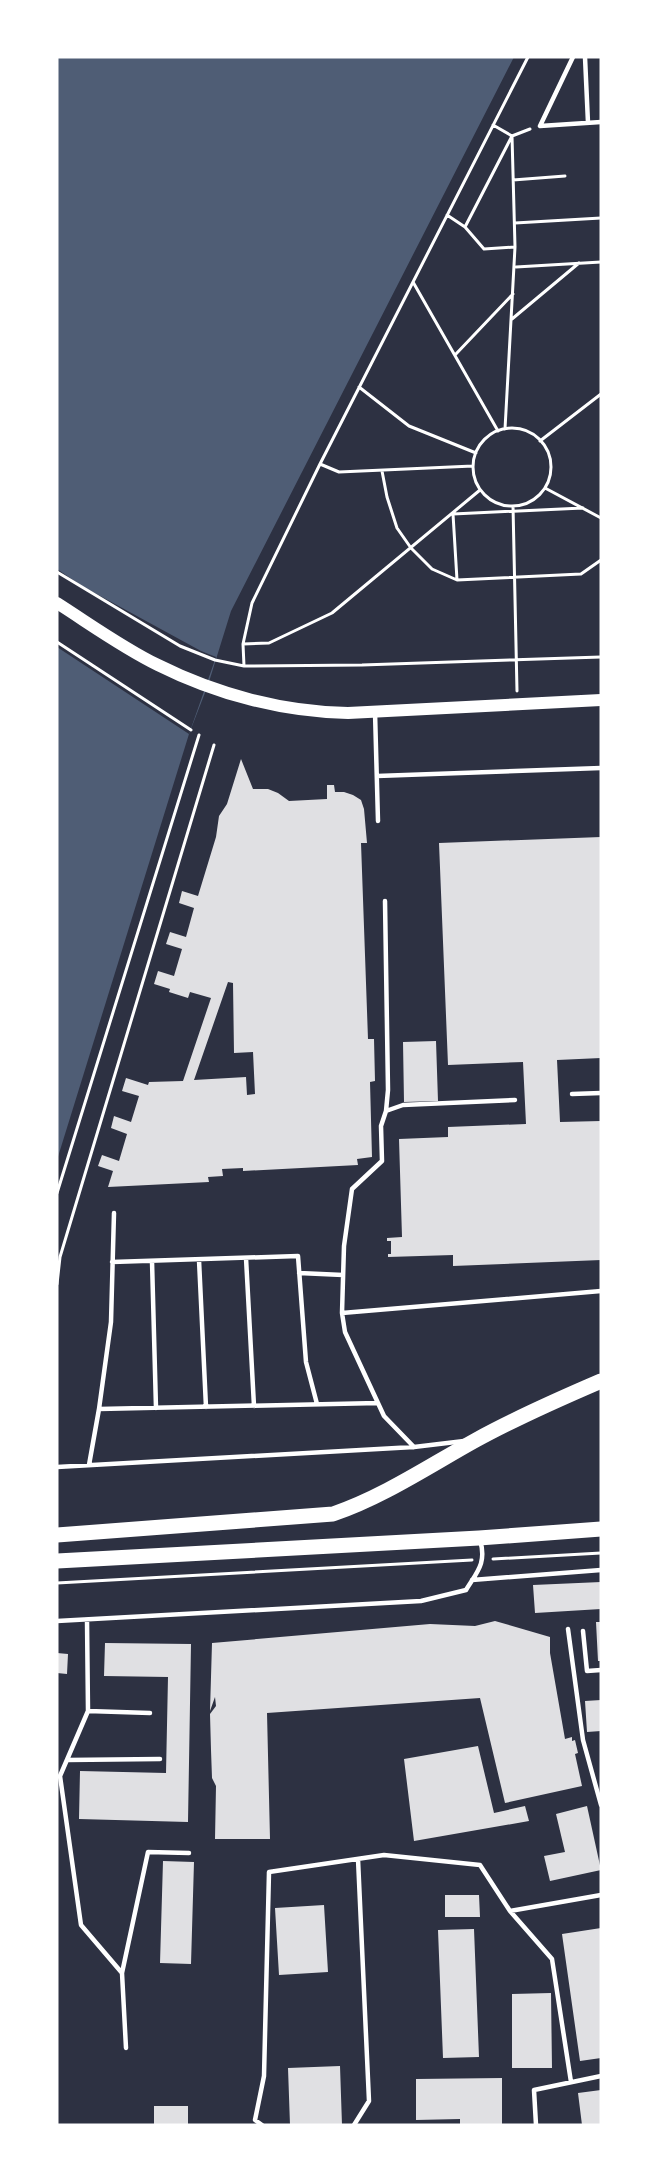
<svg xmlns="http://www.w3.org/2000/svg" width="658" height="2182" viewBox="0 0 658 2182" font-family="Roboto,sans-serif">
<rect width="100%" height="100%" fill="#2d3142"/>
<!-- water -->
<path fill="#4f5d75" d="M57 57H514L231 611 208 685 189 734 57 1160Z"/>
<!-- pier -->
<path fill="#2d3142" d="M57 569 82 586 201 651 216 657 189 734 57 647Z"/>
<!-- building -->
<path fill="#e0e0e3" fill-rule="evenodd" d="M241 759 253 789H268L278 793 289 801 327 799V785H334L335 792H344L353 795 361 800 364 809 367 843H361L368 1039H374L375 1081 370 1082 372 1157 357 1159 358 1165 243 1171V1168L222 1169 223 1176 208 1177 209 1182 108 1187 113 1171 98 1166 102 1155 119 1161 127 1134 111 1128 114 1116 131 1122 139 1096 122 1091 126 1078 148 1085 149 1082 183 1081 211 998 190 992 188 998 169 992 170 989 154 984 158 971 174 976 182 949 166 944 170 932 186 937 194 908 179 903 182 891 198 896 216 837 219 816 227 804ZM228 982 233 983 234 1053 253 1052 255 1094 247 1095 246 1077 194 1080Z
M601 837V1058L557 1060 560 1122 601 1121V1260L453 1266V1255L388 1257V1254H391V1241H387V1238L402 1237 399 1139 448 1137V1127L526 1124 523 1062 448 1065 439 843Z
M436 1041 438 1101 404 1102 403 1042Z
M601 1582V1609L535 1613 533 1585Z
M495 1621 550 1637V1653L565 1739 572 1737V1741L575 1740 578 1753 575 1754 582 1786 505 1803 480 1698 267 1713 270 1839H215L216 1786 212 1778 211 1750 210 1714 216 1706 215 1697 210 1711 212 1643 430 1624 475 1626Z
M596 1622H601V1661H598Z
M105 1643 191 1644 188 1822 79 1819 80 1771 166 1773 168 1677 104 1676Z
M57 1653 68 1654 67 1674 57 1673Z
M601 1700V1731L587 1732 585 1701Z
M478 1746 494 1813 525 1806 529 1821 414 1841 404 1759Z
M587 1806 601 1870 550 1881 544 1856 565 1852 556 1814Z
M163 1861 194 1862 191 1964 160 1963Z
M445 1895H479L480 1917H445Z
M324 1905 328 1972 279 1975 275 1908Z
M601 1928V2058L580 2061 562 1934Z
M474 1929 479 2057 443 2058 438 1930Z
M551 1993 552 2068H512V1994Z
M340 2066 342 2125H290L288 2068Z
M502 2078V2125H460V2119L416 2120V2079Z
M601 2090V2125H582L578 2093Z
M154 2106H188V2125H154Z"/>
<g fill="none" stroke-linecap="round" stroke-linejoin="round">
<!-- path -->
<path stroke="#fff" stroke-width="3" d="M493 125 512 136 515 247
M513 180 565 176
M447 215 465 227 484 249 515 247 505 429
M515 223 601 218
M465 227 512 136 530 129
M516 267 601 262
M413 282 498 431
M512 319 579 263
M455 355 513 294
M359 387 409 426 476 453
M473 467a39 39 0 1 1 78 0a39 39 0 1 1-78 0Z
M540 441 601 394
M320 464 339 472 473 466
M382 471 387 497 397 528 411 548 432 569 457 580 581 574 601 560
M545 488 601 518
M513 506 517 691
M57 572 180 646 215 660 244 666 362 665 601 657
M457 580 453 514 583 508
M57 642 191 730
M243 644 269 643 332 613 480 490
M244 666 243 644 252 603 320 464 528 57
M57 1193 199 735
M57 1284 60 1257 214 745
M493 1559 601 1553
M57 1583 472 1560"/>
<!-- service -->
<path stroke="#fff" stroke-width="4.5" d="M573 57 540 126 601 122
M585 57 588 123
M375 712 378 821
M377 776 601 768
M385 901 388 1090 386 1111
M572 1094 601 1093
M114 1213 111 1322 99 1409 378 1403
M246 1258 254 1406
M199 1260 206 1407
M152 1261 156 1408
M112 1262 298 1256 306 1362 317 1404
M299 1273 343 1275
M342 1313 601 1291
M414 1447 384 1416 345 1332 342 1313 344 1246 352 1189 382 1161 381 1126 386 1111 403 1105 515 1100
M89 1465 99 1409
M57 1467 414 1447 464 1441
M472 1580 601 1570
M87 1620 88 1711 60 1776 81 1925 122 1973 126 2048
M57 1621 421 1601 466 1590C477 1572 487 1563 480 1540
M568 1629 583 1740 601 1805
M583 1631 587 1671 601 1670
M88 1711 150 1713
M67 1760 160 1759
M510 1911 552 1959 571 2082
M122 1973 148 1852 189 1853
M262 2125 255 2120 264 2076 269 1872 384 1855 480 1865 510 1911 601 1895
M354 2125 369 2101 358 1859
M536 2125 534 2090 601 2076"/>
<!-- secondary -->
<path stroke="#fff" stroke-width="12" d="M57 603C90 624 123 648 158 665 216 694 283 712 348 713L601 700"/>
<!-- primary -->
<path stroke="#fff" stroke-width="15" d="M57 1535 333 1514C383 1497 429 1466 476 1440 516 1418 559 1399 601 1381
M57 1561 479 1538 601 1529"/>
</g>
<!-- border -->
<rect width="658" height="2182" fill="none" stroke="#ffffff" stroke-width="117"/>
</svg>
